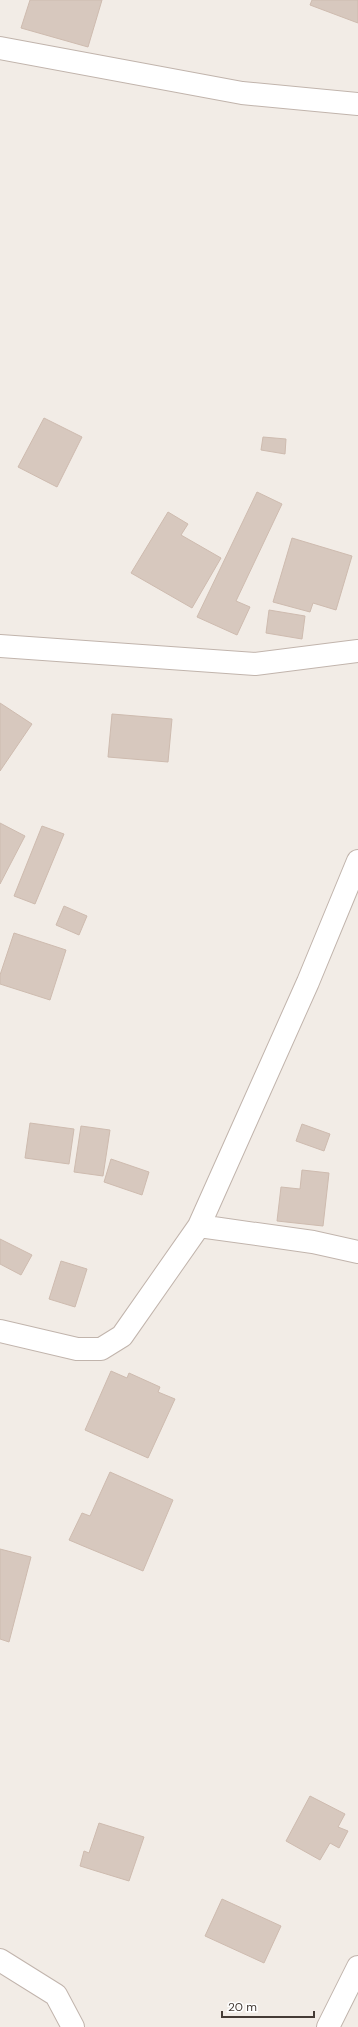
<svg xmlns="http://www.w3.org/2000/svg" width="358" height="2027" viewBox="0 0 358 2027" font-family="'DM Sans',sans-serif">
<rect width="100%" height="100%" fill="#f2ece6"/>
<!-- building -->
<path fill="#d7c8be" stroke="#cebbaf" d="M30 0H102L88 47 21 28Z
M312 0H358V23L310 5Z
M44 418 82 437 57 487 18 467Z
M263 437 286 439 285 454 261 450Z
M257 492 282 504 236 601 250 607 237 635 197 617Z
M168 512 188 524 181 535 221 558 192 608 131 573Z
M292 538 352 556 336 610 313 603 310 612 273 602Z
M269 610 305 616 302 639 266 633Z
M0 703 32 724 0 771Z
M112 714 172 719 168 762 108 757Z
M0 823 25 836 0 884Z
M42 826 64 834 35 904 14 896Z
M64 906 87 916 79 935 56 925Z
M14 933 66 950 50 1000 0 984V975Z
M30 1123 74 1129 69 1164 25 1158Z
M302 1124 330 1134 324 1151 296 1141Z
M81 1126 110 1130 103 1176 74 1172Z
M111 1159 149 1172 142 1195 104 1182Z
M302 1170 329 1173 323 1226 277 1221 281 1187 300 1189Z
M0 1239 32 1255 21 1275 0 1264Z
M61 1261 87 1269 75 1307 49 1299Z
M111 1371 127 1378 129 1373 160 1387 158 1392 175 1399 148 1458 85 1430Z
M110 1472 173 1500 143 1571 69 1540 82 1513 90 1516Z
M0 1549 31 1557 9 1642 0 1639Z
M310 1796 345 1814 338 1827 348 1831 339 1848 330 1843 320 1860 286 1841Z
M99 1823 144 1837 129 1881 80 1866 84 1851 89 1853Z
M222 1899 281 1926 264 1963 205 1936Z"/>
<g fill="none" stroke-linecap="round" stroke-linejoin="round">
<defs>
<path id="street" d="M0 48 242 93 358 104
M0 646 255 664 358 651
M199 1226 313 1242 358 1252
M0 1331 77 1349H101L122 1336 199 1226 308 982 358 861
M0 1960 56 1995 73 2027
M328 2027 358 1967"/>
</defs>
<!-- street casing -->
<use href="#street" stroke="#c1b4ac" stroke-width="24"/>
<!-- street -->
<use href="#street" stroke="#fff" stroke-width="22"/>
</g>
<!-- scale -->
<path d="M222 2011v6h92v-6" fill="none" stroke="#453b35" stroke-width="2"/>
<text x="228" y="2011" font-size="12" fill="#453b35" stroke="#ffffff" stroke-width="3" paint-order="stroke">20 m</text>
</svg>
